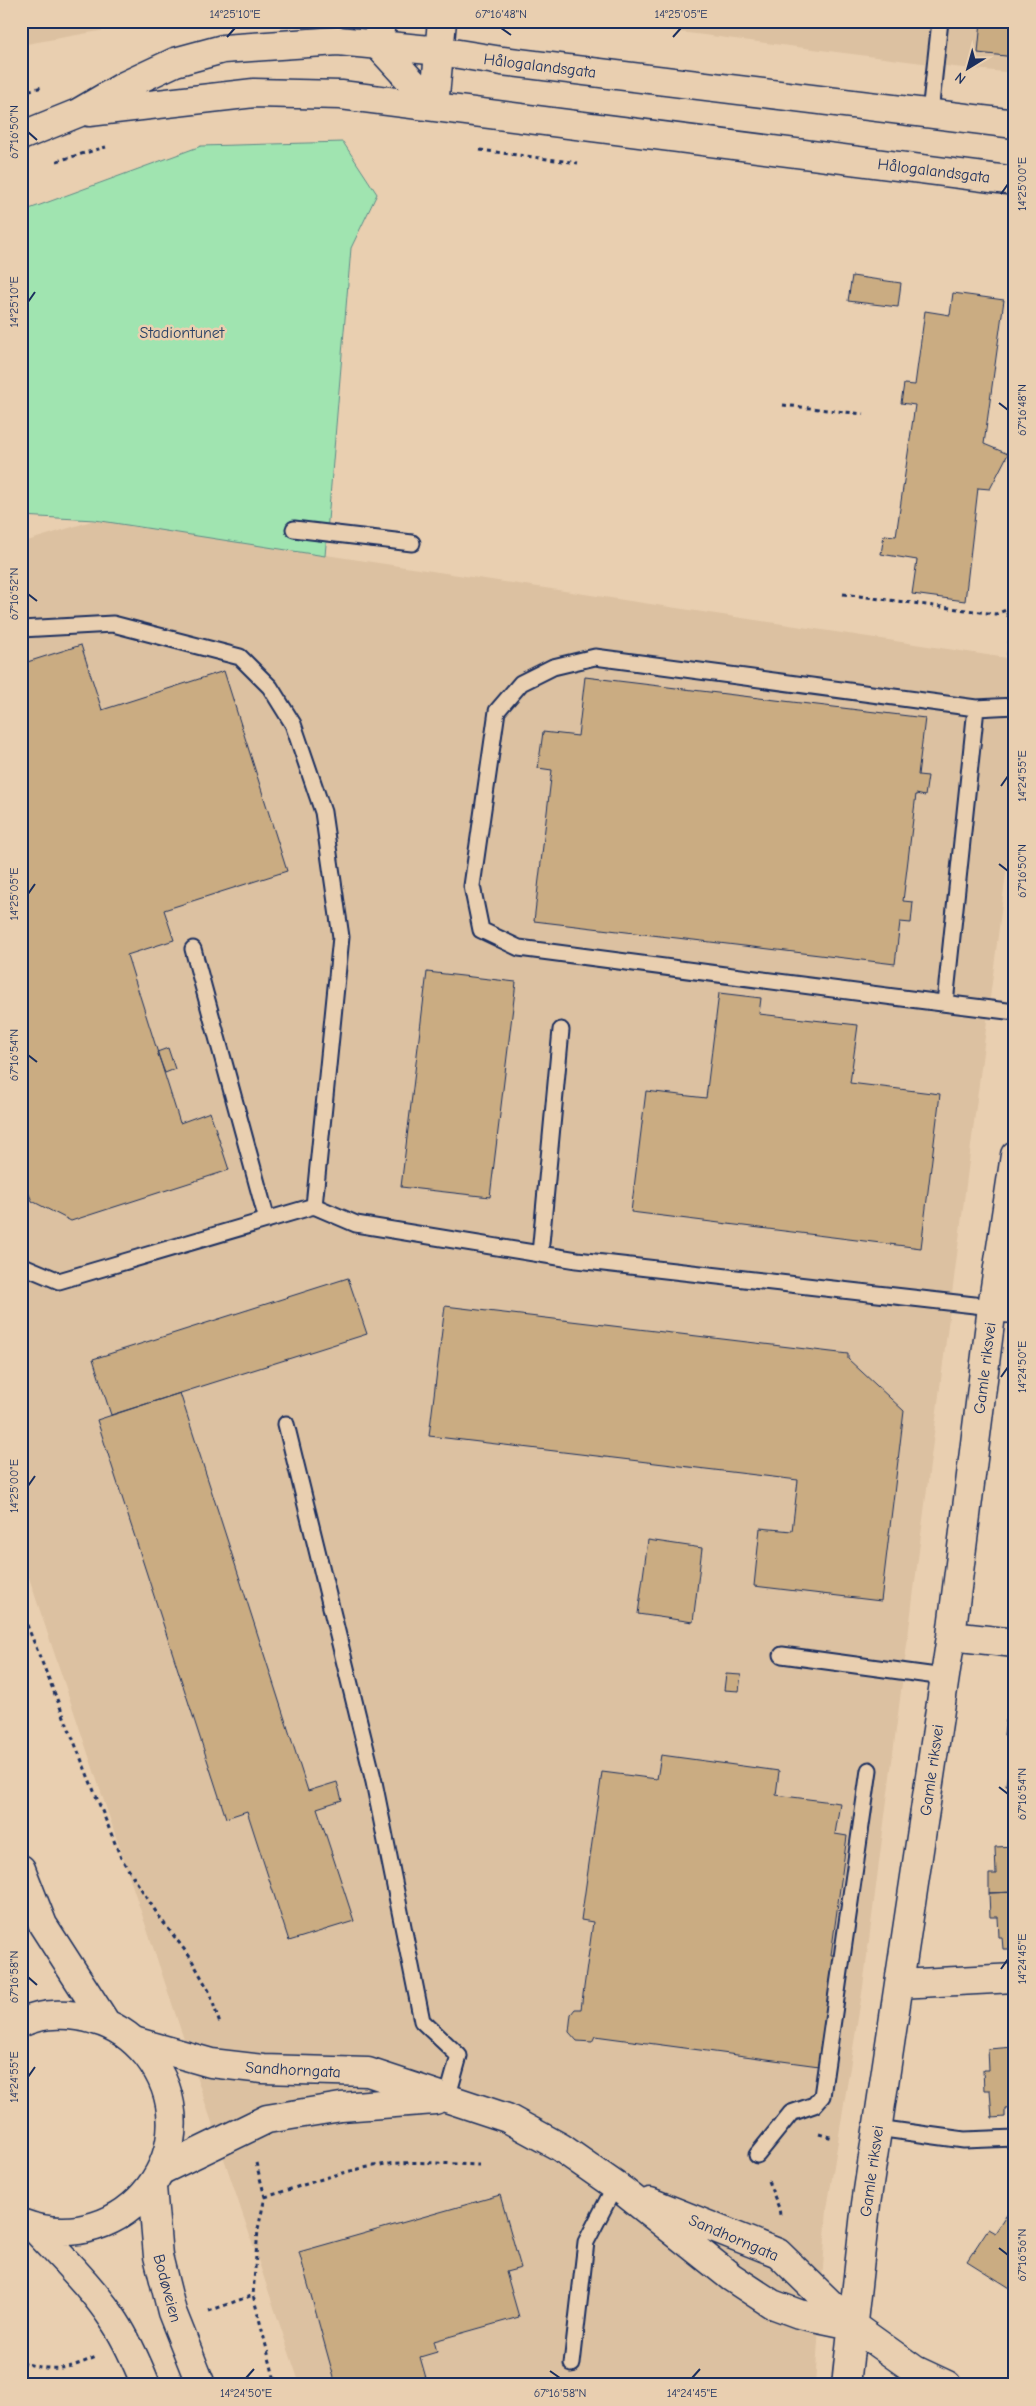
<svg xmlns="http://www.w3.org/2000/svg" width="1036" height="2406" viewBox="0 0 1036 2406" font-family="'Comic Neue',sans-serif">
<rect width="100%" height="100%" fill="#e9cfb0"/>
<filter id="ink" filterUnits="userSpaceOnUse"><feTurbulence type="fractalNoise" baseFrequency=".02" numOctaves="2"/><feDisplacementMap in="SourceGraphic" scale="10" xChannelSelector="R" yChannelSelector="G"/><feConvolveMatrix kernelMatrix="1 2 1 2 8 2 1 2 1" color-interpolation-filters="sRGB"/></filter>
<g filter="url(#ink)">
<!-- built -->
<path fill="#dcc1a1" d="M21 21H155L21 45Z
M594 21H1015V73L954 67Z
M95 520 1007 658 1015 803 863 1987 827 2209 815 2385H300L21 1554V543Z"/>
<!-- green -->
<path fill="#a0e4b0" stroke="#5e8a87" d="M343 142 377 194 351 248 325 556 95 520 21 516V212L201 146Z"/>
<!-- building -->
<path fill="#caac82" stroke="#1b2f5e" d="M981 21H1015V57L978 53Z
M852 276 901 283 898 307 848 301Z
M953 293 1004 300 984 444 1008 454 990 489 978 488 965 601 912 594 917 560 881 554 884 535 896 536 915 405 901 403 904 384 915 385 925 311 950 315Z
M1009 635H1015V657L1007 656Z
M81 645 102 710 224 671 287 871 164 910 174 940 127 955 180 1123 210 1112 229 1170 71 1221 32 1201 21 1176V664Z
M585 677 925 718 918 775 928 776 925 796 916 794 903 901 913 902 911 923 900 922 895 964 534 921 552 770 538 768 543 732 578 736Z
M427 972 516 982 490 1197 401 1187Z
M719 993 761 998 759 1014 858 1025 850 1083 940 1094 921 1248 631 1212 646 1091 706 1098Z
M168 1048 175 1069 165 1073 157 1052Z
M348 1278 367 1334 111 1415 93 1359Z
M445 1306 848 1354V1359L904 1411 881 1601 754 1586 760 1528 792 1531 798 1480 429 1436Z
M180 1393 308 1791 337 1782 342 1800 317 1808 354 1921 289 1941 247 1811 226 1818 97 1420Z
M648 1540 702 1548 693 1622 638 1614Z
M726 1674 741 1675 739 1691 724 1690Z
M1006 1720 1015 1722V1786L1006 1785 1014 1737 1004 1735Z
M661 1755 779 1771 776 1795 840 1803 835 1834 847 1836 831 1955H835L819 2066 595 2036 592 2042 577 2041 569 2032 571 2014 575 2009H581L593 1922 581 1920 602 1772 657 1779Z
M1015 1846V1892L989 1893V1874H996L995 1847Z
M1015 1892V1949H1003L1002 1937H999L998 1917H990L989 1893Z
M1015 2047V2107L1005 2108V2117L992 2118 990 2090H984L983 2070H989L988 2049Z
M500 2195 521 2268 506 2272 519 2317 434 2341 437 2352 420 2357 428 2385H336L299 2252Z
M1012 2207 1015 2208V2291L967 2261 988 2229 995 2233Z"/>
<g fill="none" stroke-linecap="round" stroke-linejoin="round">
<defs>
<path id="service" d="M930 113 940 21
M294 529 412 543
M21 629 113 624 240 657 270 687 293 724 323 812 341 937 314 1206
M976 708 1015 706
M193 949 267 1220
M945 1003 976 708 595 657 553 667 521 683 497 711 472 886 481 930 519 948 894 997C934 1002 974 1007 1015 1012
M540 1254 561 1030
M21 1265 59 1281 314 1206 356 1224 577 1260 992 1307
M286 1424 374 1782 422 2021 459 2056 447 2099
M782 1655 944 1677
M877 2128 964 2140 1015 2138
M757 2155 791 2113 814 2105 822 2096 869 1770
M572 2364 586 2242 615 2186"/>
<path id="minor" d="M381 21 378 45 434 106
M434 106 442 21
M992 1307 1015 1309
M951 1636 1015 1643
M899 1984 1015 1978
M137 2042 211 2063 263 2069 368 2072 507 2118 560 2147 623 2191 731 2277 772 2304 799 2314 852 2325
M162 2170 267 2119 341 2107 435 2100
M650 2202 778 2253 852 2325 915 2370 947 2385
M846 2385 866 2204 951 1636 992 1307 1015 1155"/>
<path id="tertiary" d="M89 112 254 93 341 95 1015 181
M21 136 78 113 126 85 175 62 223 49 338 41 440 51 502 61 1015 124"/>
<path id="trunk" d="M21 1869 43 1925 106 2023
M21 2023C43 2012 72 2013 95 2020 117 2026 133 2038 147 2055 217 2144 126 2263 21 2223
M152 2187 158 2256 172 2312 201 2385
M34 2228C62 2258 93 2288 115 2322 128 2342 137 2363 146 2385"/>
</defs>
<!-- service casing -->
<use href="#service" stroke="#1b2f5e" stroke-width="19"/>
<!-- minor casing -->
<use href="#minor" stroke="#1b2f5e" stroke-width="31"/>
<!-- tertiary casing -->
<use href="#tertiary" stroke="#1b2f5e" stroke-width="31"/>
<!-- trunk casing -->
<use href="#trunk" stroke="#1b2f5e" stroke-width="31"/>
<!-- path -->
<path stroke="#1b2f5e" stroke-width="3" stroke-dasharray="4 4" stroke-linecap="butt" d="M21 92 43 87
M480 150 578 163
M57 161 106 147
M783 405 863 414
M843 594 996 614 1006 610 1011 625 1015 628
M21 1610 121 1858 160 1918 190 1957 209 1991 220 2024
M819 2134 833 2138
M256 2163 265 2197 258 2229 253 2295 276 2385
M768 2181 779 2208 780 2215
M265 2197C303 2186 340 2171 380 2165 412 2160 446 2164 479 2165
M209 2311 253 2295
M21 2362C52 2372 66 2370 96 2357"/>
<!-- service -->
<use href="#service" stroke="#e9cfb0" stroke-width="15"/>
<!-- minor -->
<use href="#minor" stroke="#e9cfb0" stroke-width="28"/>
<!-- tertiary -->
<use href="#tertiary" stroke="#e9cfb0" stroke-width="28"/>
<!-- trunk -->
<use href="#trunk" stroke="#e9cfb0" stroke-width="28"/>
</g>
</g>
<!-- ticks -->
<path fill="none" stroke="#1b2f5e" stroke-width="2" d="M501 28 511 35M227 37 235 28M673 37 681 28M28 132 37 140M1001 194 1008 184M28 302 35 292M999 403 1008 410M28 594 37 601M1001 786 1008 776M999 864 1008 871M28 894 35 884M28 1055 37 1062M1001 1377 1008 1367M28 1486 35 1476M999 1787 1008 1794M1001 1969 1008 1959M28 1977 37 1985M28 2077 35 2067M999 2248 1008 2255M550 2371 560 2378M246 2378 254 2369M692 2378 700 2369"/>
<g text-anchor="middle" stroke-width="5" stroke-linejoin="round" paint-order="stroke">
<!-- street labels -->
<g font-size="16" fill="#1b2f5e" stroke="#e9cfb0">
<text transform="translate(540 65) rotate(7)" y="6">Hålogalandsgata</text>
<text transform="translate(934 170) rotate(7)" y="6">Hålogalandsgata</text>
<text transform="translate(984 1368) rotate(-83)" y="6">Gamle riksvei</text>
<text transform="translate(931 1770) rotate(-82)" y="6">Gamle riksvei</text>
<text transform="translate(293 2069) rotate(3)" y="6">Sandhorngata</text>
<text transform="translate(871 2171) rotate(-82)" y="6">Gamle riksvei</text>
<text transform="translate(734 2237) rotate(23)" y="6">Sandhorngata</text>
<text transform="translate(168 2288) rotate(75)" y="6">Bodøveien</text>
</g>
<!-- park labels -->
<g font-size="16" fill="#284166" stroke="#e9cfb0">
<text x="182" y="338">Stadiontunet</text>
</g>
</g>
<!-- margin -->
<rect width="1036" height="2406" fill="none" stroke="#e9cfb0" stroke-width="55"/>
<!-- north arrow -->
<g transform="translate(968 68) rotate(217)" stroke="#e9cfb0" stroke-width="4" paint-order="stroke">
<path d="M0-4L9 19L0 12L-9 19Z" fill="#1b2f5e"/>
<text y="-8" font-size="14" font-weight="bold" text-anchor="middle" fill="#1b2f5e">N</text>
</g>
<rect x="28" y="28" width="980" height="2350" fill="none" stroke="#1b2f5e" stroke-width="2"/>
<g font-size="12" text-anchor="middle" fill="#1b2f5e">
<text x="235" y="18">14°25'10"E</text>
<text x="501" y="18">67°16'48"N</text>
<text x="681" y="18">14°25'05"E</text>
<text transform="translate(14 132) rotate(-90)" y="4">67°16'50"N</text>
<text transform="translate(1022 184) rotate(-90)" y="4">14°25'00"E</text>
<text transform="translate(14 302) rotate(-90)" y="4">14°25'10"E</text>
<text transform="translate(1022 410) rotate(-90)" y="4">67°16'48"N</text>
<text transform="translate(14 594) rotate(-90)" y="4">67°16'52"N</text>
<text transform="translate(1022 776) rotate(-90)" y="4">14°24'55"E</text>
<text transform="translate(1022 871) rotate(-90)" y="4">67°16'50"N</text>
<text transform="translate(14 894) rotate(-90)" y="4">14°25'05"E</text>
<text transform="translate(14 1055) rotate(-90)" y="4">67°16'54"N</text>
<text transform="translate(1022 1367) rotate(-90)" y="4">14°24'50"E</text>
<text transform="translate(14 1486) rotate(-90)" y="4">14°25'00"E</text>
<text transform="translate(1022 1794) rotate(-90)" y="4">67°16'54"N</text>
<text transform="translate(1022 1959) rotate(-90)" y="4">14°24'45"E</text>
<text transform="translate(14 1977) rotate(-90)" y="4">67°16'58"N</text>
<text transform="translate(14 2077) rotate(-90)" y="4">14°24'55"E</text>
<text transform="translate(1022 2255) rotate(-90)" y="4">67°16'56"N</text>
<text x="246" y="2397">14°24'50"E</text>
<text x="560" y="2397">67°16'58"N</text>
<text x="692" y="2397">14°24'45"E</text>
</g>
</svg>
